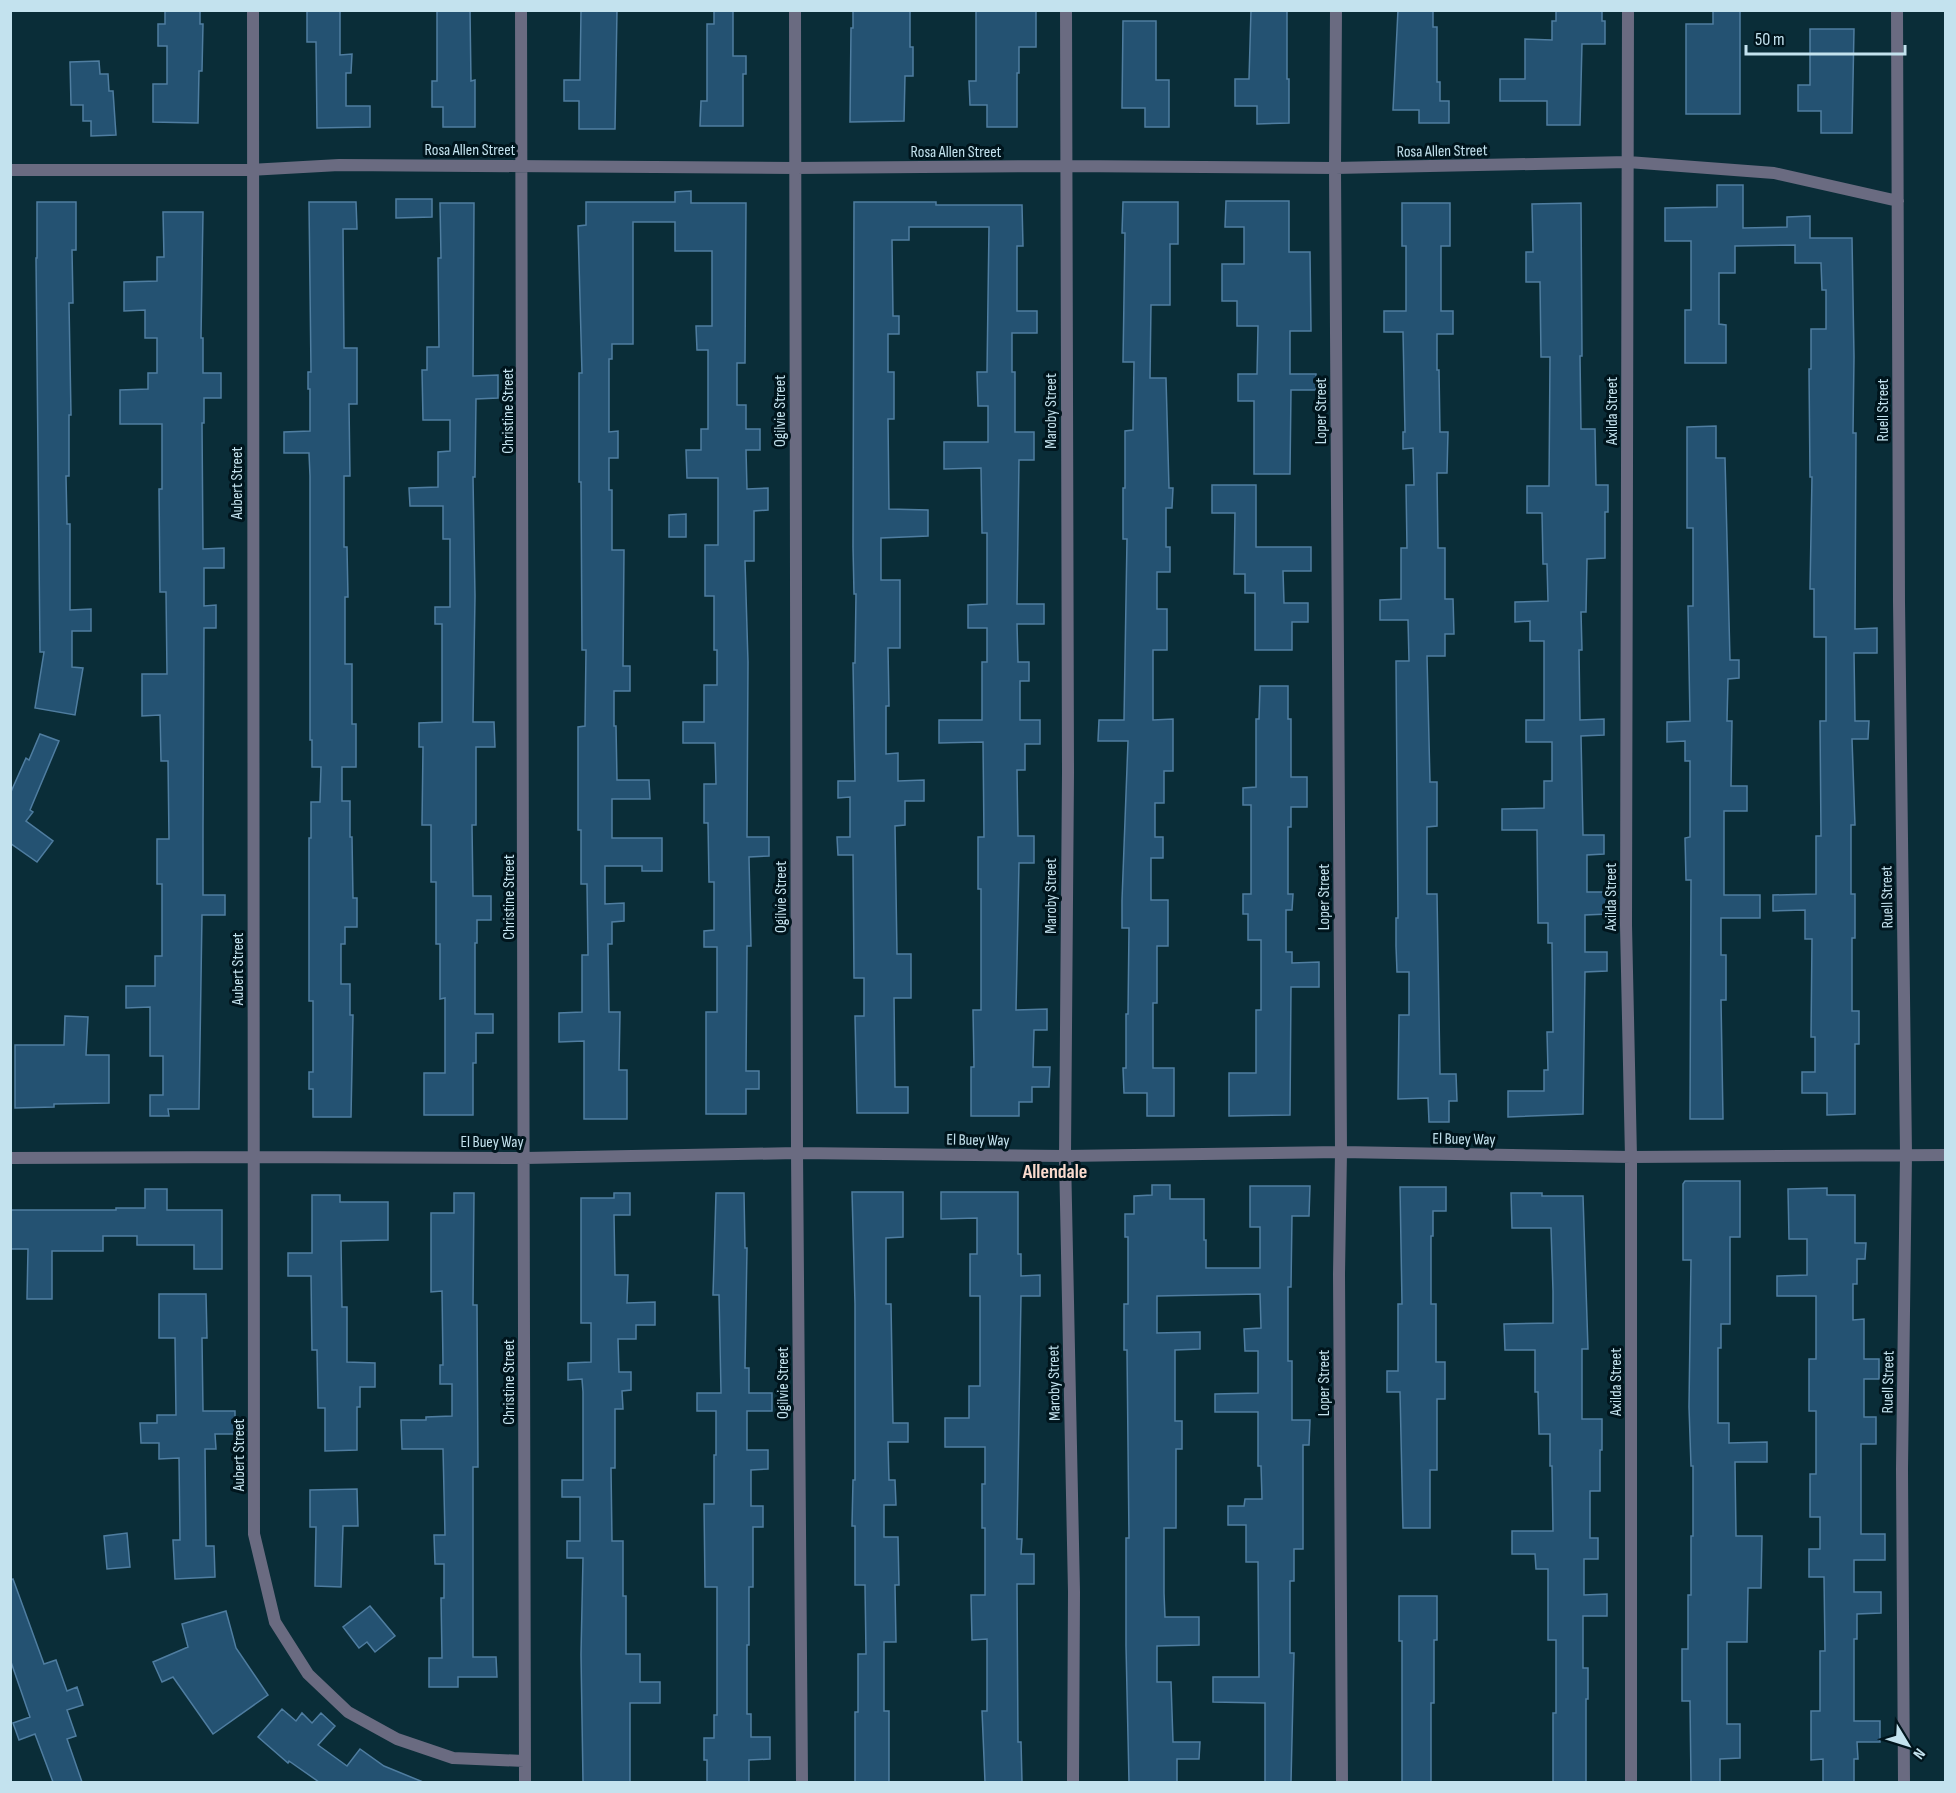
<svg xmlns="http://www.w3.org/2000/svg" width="1956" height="1793" viewBox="0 0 1956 1793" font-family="'Sofia Sans Condensed',sans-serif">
<rect width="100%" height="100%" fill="#0a2d38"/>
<!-- building -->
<path fill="#245272" stroke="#4f7da0" stroke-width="1.5" d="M165 10H200V24H203L202 71H199L198 123 153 122V84H167V46H158V24H165Z
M307 10H340V55L352 54 351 73H346V106H370V127L317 128 316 42H307Z
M437 10H470L471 81 475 80V127H443V107H432V81H437Z
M581 10H617L615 129H579V101H564V80H580Z
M714 10H733V56H746V74H743V126H700L701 101H707V24H714Z
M853 10H910V47H913V76H905L904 121 850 122 851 28H853Z
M976 10H1036V47H1019V73H1017V127H987V105H970L969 81H976Z
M1251 10H1287V79H1289V123L1257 124V106H1235V79H1249Z
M1398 10H1433V27H1437V82H1440V101H1449V123H1419V110H1393Z
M1556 10H1602V21H1605V44H1582L1580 125H1547V101H1500V79H1525V39L1552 40V21H1556Z
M1713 10H1740V114H1686V24H1713Z
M1123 21H1156V80H1169V127H1145V108H1122Z
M1810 29H1854L1852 133H1821V111H1798V85H1810Z
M99 61 100 74H108L109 91H113L116 135 91 136V121H83V105H71L70 62Z
M1717 185H1743V228L1787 227V217L1810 216V238H1852L1854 357 1853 433H1856L1855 629 1877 628V653H1854L1855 721H1869L1868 739H1852L1855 825H1851V894H1855V938H1852V1011H1859V1044H1855V1114L1827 1115V1093H1802V1072H1815V1037H1811L1812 939H1805V910L1773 911V895L1816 894V836H1821L1820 721H1826V637H1814V589H1810L1812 477H1810L1809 369H1811V329H1826V290H1822L1821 263H1795V245L1735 246V273H1719V324L1726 325V363H1685V310H1691V241H1665V208L1717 207Z
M691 191V203H746L745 363H737V405H746V429H760V450H746L747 489 768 488V510L754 511V561H745L748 662 747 837H769V856L749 857 751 946H747L746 1071H759V1089H746V1114H706V1012H717V947H704V931L714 930V882H709L708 823H704V784H716L715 743H683V722H704V685H717V650H714V596H705V545H718V478H687L686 450H701V429H708V350H697L696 326H712V251H675V222H633V344H612V359H609V432L618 431V458H609V490H612V550H624L623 666H630V691H614V726H616L617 780H649L650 799H612V838H662V871H642V866H605V904L624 903V921L612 922V944H608L609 1012H620L619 1070H627V1119H584V1041L559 1042V1013L582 1012V955H588L587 884H581V830H578V727L585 726 586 650H582L581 482H579V373H582L578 226 586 225V202H675V192Z
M396 199H432V217L396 218Z
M1226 201H1289V252H1310L1311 331H1290V374H1316V390H1291L1290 474H1254V401H1238V374H1257L1258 326H1237V301H1222V264H1244V227H1225Z
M37 202H76V250H72L73 303H69L71 415H69V476H66L67 524H70V610L91 609V631H72V667L83 668 75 715 35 708 44 652H40L36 258H37Z
M309 202H356L357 229H343L344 348H357V404H349L350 476H344V547H347L348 597H345V664H352V724H356V767H342V801H350V837H352L353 898H357V927H345V944H341V984H350V1015H353L351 1117H313V1089H309V1072H313V1001H309V838H311V802H320L321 767H312V740H310V476L309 453H284V432L310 431V389H308V372H311Z
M854 202H936V205H1022L1023 246H1017V311H1037V333H1012V372H1015V432H1034V460H1019L1017 604H1044V624H1017L1018 662H1029V681H1020V720H1040V744H1025V770H1017L1018 836H1034V863H1019L1016 1010 1047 1009V1030H1034L1033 1067H1050L1049 1087H1032V1102H1019V1116H971V1067H974L973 1010H981V889H978V837H984L983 742 939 743V720H982V662H987V628H968V605L987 604V533H982L981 468 944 469V442H988V406H978L977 372H987L989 227H909V240H892L893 316H899V334H888V372H894V419H888L889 509 928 510V536L881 538V580H900V648H888L889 706H886V754L898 753V781L924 780V801H905V825L895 826 897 954H911V998H894L895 1087H908V1113H857L855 1016H864V978H854L853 855H838L837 837H850V797L838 798V781H855L853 663H855L856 594H854L853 547Z
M1123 202H1178V244H1170V305H1151L1150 378H1166L1169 488H1173L1172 508H1166V547H1170V572H1157V609H1167V650H1153V720L1173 719V771H1164V803H1155V837H1163V858H1151V900H1168V946H1157V1003H1153V1068H1174V1116H1147V1093H1124L1123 1068H1126V1014H1128L1129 928H1122V900L1128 741H1098L1099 720H1124L1127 539H1123V488H1125V431L1133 430 1134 362H1123L1125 233H1122Z
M440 203H474L473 376 498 375V398L476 399 475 477H473L475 596 473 722H494L495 747H476V825H472L473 896H491V920H477V943H475V1014H493V1033H476V1063H473V1115H424V1073H445V998L440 999V944H436V882H431V825H422L423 747H419V723L442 722V624H435V607H450V539H443V506H410L409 488 438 487V452L450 451V420H423L422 370H427V347H439L438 258H441Z
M1402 203H1450V246H1441V311H1453V334H1437V370H1439L1440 432H1448L1447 473H1437L1438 548H1445V599H1453L1454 634H1445V656H1427L1430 782H1437V826L1427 827V894H1437L1440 1074H1456L1457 1101H1449V1122H1429L1428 1098 1398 1099 1399 1015H1409V972H1397L1396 946V918H1398L1396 661H1409L1408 620H1380V600L1401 599V548H1407L1406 485H1414L1413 448 1403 449V432H1405L1403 332H1384V311H1406V246H1402Z
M1581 203 1582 356H1580L1581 429H1595L1596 485H1608V512H1605V558L1587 559 1586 612H1581L1582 650H1579L1580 720 1604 719V735L1581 736 1583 835H1604V854L1587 855V892H1608V914L1585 915V952H1607V971L1585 972 1583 1114 1508 1117V1091H1544V1070H1548L1547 1032H1553L1552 943H1548V923H1538L1537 830H1502V809L1544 808V781H1552V742H1526V720H1544V641H1530V621L1515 622V602L1548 601 1547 564H1543L1542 513H1527V486H1549L1550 357H1541L1540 282H1526V252H1533L1532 204Z
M163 212H203L201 338H203V373H221V398H204V423H202L203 549 224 548V568H204V606L216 605V628H204L203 827V895H225V915H202L199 1109H168L169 1116H150V1095H163V1056H150V1007L126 1008V986H155V956H162V884H157V839H169L168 761H161L160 715 142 716V674H167L166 592H160L159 489H162V424H120V390L148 389V373H157V338H145V310L124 311V282L157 281V257H164Z
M1716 426V458H1725L1730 660H1739V678L1728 679 1727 721H1732L1731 786H1747V811H1724V895H1760V918H1721V955H1726V1000H1721L1723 1119H1690L1691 880H1686L1685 838 1690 837V761H1685V741L1667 742V722L1690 721 1688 606H1693V528H1687V427Z
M1212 485H1256V547H1311V571H1283L1284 603H1308V622H1292V650H1255V593H1245V574H1234L1235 513H1212Z
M686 514V537H669V515Z
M1260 686H1288V719H1291V777H1307V807H1291V827H1288V894H1293L1292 910H1286V952H1292V963L1319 962V987H1291L1290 1115 1229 1116V1073H1256V1010H1261V940H1248V914H1243V894H1251V805H1243V788L1256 787V719H1259Z
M40 734 59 741 30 810 33 812 26 821 53 841 37 862 10 843V794L26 758 29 760Z
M65 1016 88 1017 86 1055H109V1103L54 1104V1107L15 1108V1045H64Z
M1685 1181H1740V1237H1730V1324H1721V1348H1718V1423H1729V1443L1767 1442V1462H1735L1736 1536H1762L1761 1588H1748L1747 1642H1727V1724H1740V1758L1720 1759V1782H1691L1690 1701H1682V1649H1688V1595H1691V1536H1693V1466H1691L1689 1407 1691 1260H1683V1184Z
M1152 1185H1170V1199H1204V1240H1206V1268H1260V1227H1250V1186H1310L1309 1216H1292L1291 1287H1288V1361H1292V1420H1310L1309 1445H1303V1549H1294V1581H1290V1653H1294L1291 1782H1265V1703L1213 1702V1677H1259L1258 1562H1246V1525H1228V1506H1244L1245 1499H1262L1261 1466H1258V1412H1215V1394L1258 1393V1351H1245L1244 1329 1261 1328 1260 1294 1157 1296V1333L1200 1332V1349L1175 1350V1421H1182V1449H1176V1528H1164V1593L1165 1617H1199V1645L1157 1646V1682H1171L1173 1742H1200L1199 1759H1177V1782H1129L1126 1646V1538H1129L1127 1350H1124V1304H1128V1237H1125V1214H1134V1196L1152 1195Z
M1400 1187H1446V1211H1433V1236H1431V1304H1436V1362H1445V1399H1437V1470H1430V1528H1403L1400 1392H1387V1371H1398V1304H1402Z
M1827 1188V1195H1855V1243H1866L1865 1259H1857V1284H1853V1320L1864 1319V1359H1879V1379H1864V1417H1876V1444H1861V1534H1885V1560H1854V1592H1881V1613L1857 1614V1639H1854V1721H1880V1742H1857L1858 1759H1854V1782H1823V1759L1811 1760V1711H1820V1651H1825L1824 1577H1809V1549H1820V1517H1810V1474H1816V1411H1809V1359H1816V1296H1777V1276L1807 1275V1239H1789L1788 1189Z
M145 1189H167V1210H222V1269H194V1245H137V1236H103V1251H52V1299H27L28 1249H10V1210H116V1208H145Z
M852 1192H903V1237L886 1238V1304H891L893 1423H908V1442H888L889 1480H895L896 1505H884V1537H898L899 1585H895L896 1642H884V1711H889V1782H855V1712H858V1654H866L865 1585H855V1526H852L853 1480H855V1304Z
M941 1192H1018V1254H1021V1276L1040 1275V1296H1021L1017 1539H1022L1021 1554H1034V1584H1017L1018 1742H1021L1022 1782H985L982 1711H987V1639L972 1640 971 1595H985V1528H982V1484H985V1447H945V1418H969V1386H980V1296H970V1254H977V1218L941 1219Z
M454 1193H474L473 1305H477L478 1467H473V1657H496L497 1677H458V1687H429V1658H442L441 1598H444V1564H435L434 1535H445L443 1449H402L401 1420H426V1417L452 1416V1384H440V1365H443L442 1291 431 1292V1213H454Z
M614 1193H630V1215H614L615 1275H628L627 1303 655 1302V1325H636V1339H618L619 1372H631V1390L622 1391 623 1409H615V1468H611L612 1541H623V1596H626V1654H640V1682H660V1703H630V1782H583L581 1655 583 1558H567V1541H580V1497H562V1480H583V1392L582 1379 568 1380V1363L591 1362V1323H581V1198H614Z
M716 1193H744L745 1248H747L745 1368H749V1393H772V1411H747V1450H768V1469L751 1470V1506H763V1527H753V1587H749V1645H747V1714H751V1737H770V1759L749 1760V1782H707V1760H704V1738H714V1715H717V1587H705L704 1504H714V1455H716V1411H697V1393H721L719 1295H713Z
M1511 1193H1542V1196H1583L1588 1349H1582V1419H1602V1450H1600V1491H1590V1538H1598V1559H1584V1595L1607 1594V1616H1583V1668H1588V1699H1586V1782H1553V1713H1556V1640H1548V1569H1536L1535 1554H1512V1531H1553L1552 1466H1550V1434H1539L1538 1392H1535V1350H1505L1504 1324 1553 1323V1291L1551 1228H1512Z
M312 1195H340V1202H388V1240L341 1241 342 1307H347V1362L375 1363V1387H360V1407H357V1450L325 1451V1408H318L317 1350H312L311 1276H288V1253H312Z
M159 1294H206L207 1338H202L203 1411H235V1434H215L216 1449H205L206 1546H214L215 1577 175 1579 173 1540H180L179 1458 159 1459V1443H141L140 1423H157V1415H176L175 1338H159Z
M357 1489 358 1526H343L341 1587 315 1586 316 1527H310V1490Z
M127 1533 130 1567 107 1569 104 1536Z
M13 1579 44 1664 56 1660 67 1691 77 1687 83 1705 67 1710 76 1736 67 1739 82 1782H53L35 1734 19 1740 13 1723 30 1717 10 1659V1580Z
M1399 1596H1437V1640H1434V1703H1431V1782H1402V1641H1399Z
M370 1606 395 1636 375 1652 367 1642 359 1648 343 1627Z
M226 1611 236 1648 268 1695 213 1734 173 1677 162 1682 153 1662 188 1647 182 1624Z
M282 1709 296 1721 302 1713 312 1723 321 1713 335 1726 318 1745 347 1766 360 1749 384 1766 423 1782H319L289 1761 288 1763 258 1737Z"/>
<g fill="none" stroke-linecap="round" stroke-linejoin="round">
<!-- street -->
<path stroke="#6a6b81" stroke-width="12" d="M253 10 254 1534 275 1622 308 1674 348 1712 397 1739 453 1758 524 1761
M521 10 525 1782
M795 10 797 1153 802 1782
M1066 10 1068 773 1065 1156 1074 1592 1073 1782
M1336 10 1335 168 1341 1152 1339 1274 1342 1782
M1628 10 1626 925 1631 1157V1782
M1897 10 1899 602 1906 1154 1902 1469 1904 1782
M10 170H251L339 165 795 168 1066 166 1335 168 1628 162 1774 173 1898 201
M10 1158 254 1157 525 1158 797 1153 1065 1156 1341 1152 1631 1157 1946 1155"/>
</g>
<g text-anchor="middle" stroke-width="6" stroke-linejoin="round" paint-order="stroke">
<!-- street labels -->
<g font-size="16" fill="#c3e2ee" stroke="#00151d">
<text x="470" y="155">Rosa Allen Street</text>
<text transform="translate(1442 150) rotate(-1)" y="6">Rosa Allen Street</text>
<text x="956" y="157">Rosa Allen Street</text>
<text transform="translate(1882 410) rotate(-90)" y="6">Ruell Street</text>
<text transform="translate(507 411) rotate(-90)" y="6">Christine Street</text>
<text transform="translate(779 411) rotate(-90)" y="6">Ogilvie Street</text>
<text transform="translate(1050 411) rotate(-90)" y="6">Maroby Street</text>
<text transform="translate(1320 411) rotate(-90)" y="6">Loper Street</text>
<text transform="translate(1611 411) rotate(-90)" y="6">Axilda Street</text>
<text transform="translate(236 483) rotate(-90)" y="6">Aubert Street</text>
<text transform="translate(1050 896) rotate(-90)" y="6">Maroby Street</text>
<text transform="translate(508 897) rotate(-90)" y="6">Christine Street</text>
<text transform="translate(780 897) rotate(-90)" y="6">Ogilvie Street</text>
<text transform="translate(1323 897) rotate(-90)" y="6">Loper Street</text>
<text transform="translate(1610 897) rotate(-90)" y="6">Axilda Street</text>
<text transform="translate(1886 897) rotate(-91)" y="6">Ruell Street</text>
<text transform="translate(237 969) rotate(-90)" y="6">Aubert Street</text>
<text transform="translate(1464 1138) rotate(1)" y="6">El Buey Way</text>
<text transform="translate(978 1139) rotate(1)" y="6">El Buey Way</text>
<text x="492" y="1147">El Buey Way</text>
<text transform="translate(508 1382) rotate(-90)" y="6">Christine Street</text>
<text transform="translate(1615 1382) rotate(-90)" y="6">Axilda Street</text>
<text transform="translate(1887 1382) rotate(-89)" y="6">Ruell Street</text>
<text transform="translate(782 1383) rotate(-90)" y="6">Ogilvie Street</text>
<text transform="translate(1053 1383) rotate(-91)" y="6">Maroby Street</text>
<text transform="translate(1323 1383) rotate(-90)" y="6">Loper Street</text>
<text transform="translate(238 1455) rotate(-90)" y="6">Aubert Street</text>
</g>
<!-- quarter labels -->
<g font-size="20" font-weight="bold" fill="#fadacd" stroke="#00151d">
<text x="1055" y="1178">Allendale</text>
</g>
</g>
<!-- border -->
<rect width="1956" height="1793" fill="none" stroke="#c3e2ee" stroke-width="24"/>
<!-- north arrow -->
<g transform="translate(1908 1745) rotate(128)" stroke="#00151d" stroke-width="4.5" paint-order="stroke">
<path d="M0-4.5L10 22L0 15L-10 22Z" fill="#c3e2ee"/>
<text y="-9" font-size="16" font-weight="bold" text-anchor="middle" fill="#c3e2ee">N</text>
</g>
<!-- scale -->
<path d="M1746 45v9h159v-9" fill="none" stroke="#c3e2ee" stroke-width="3"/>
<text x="1755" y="45" font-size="18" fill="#c3e2ee" stroke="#00151d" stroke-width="4.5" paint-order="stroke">50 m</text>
</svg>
